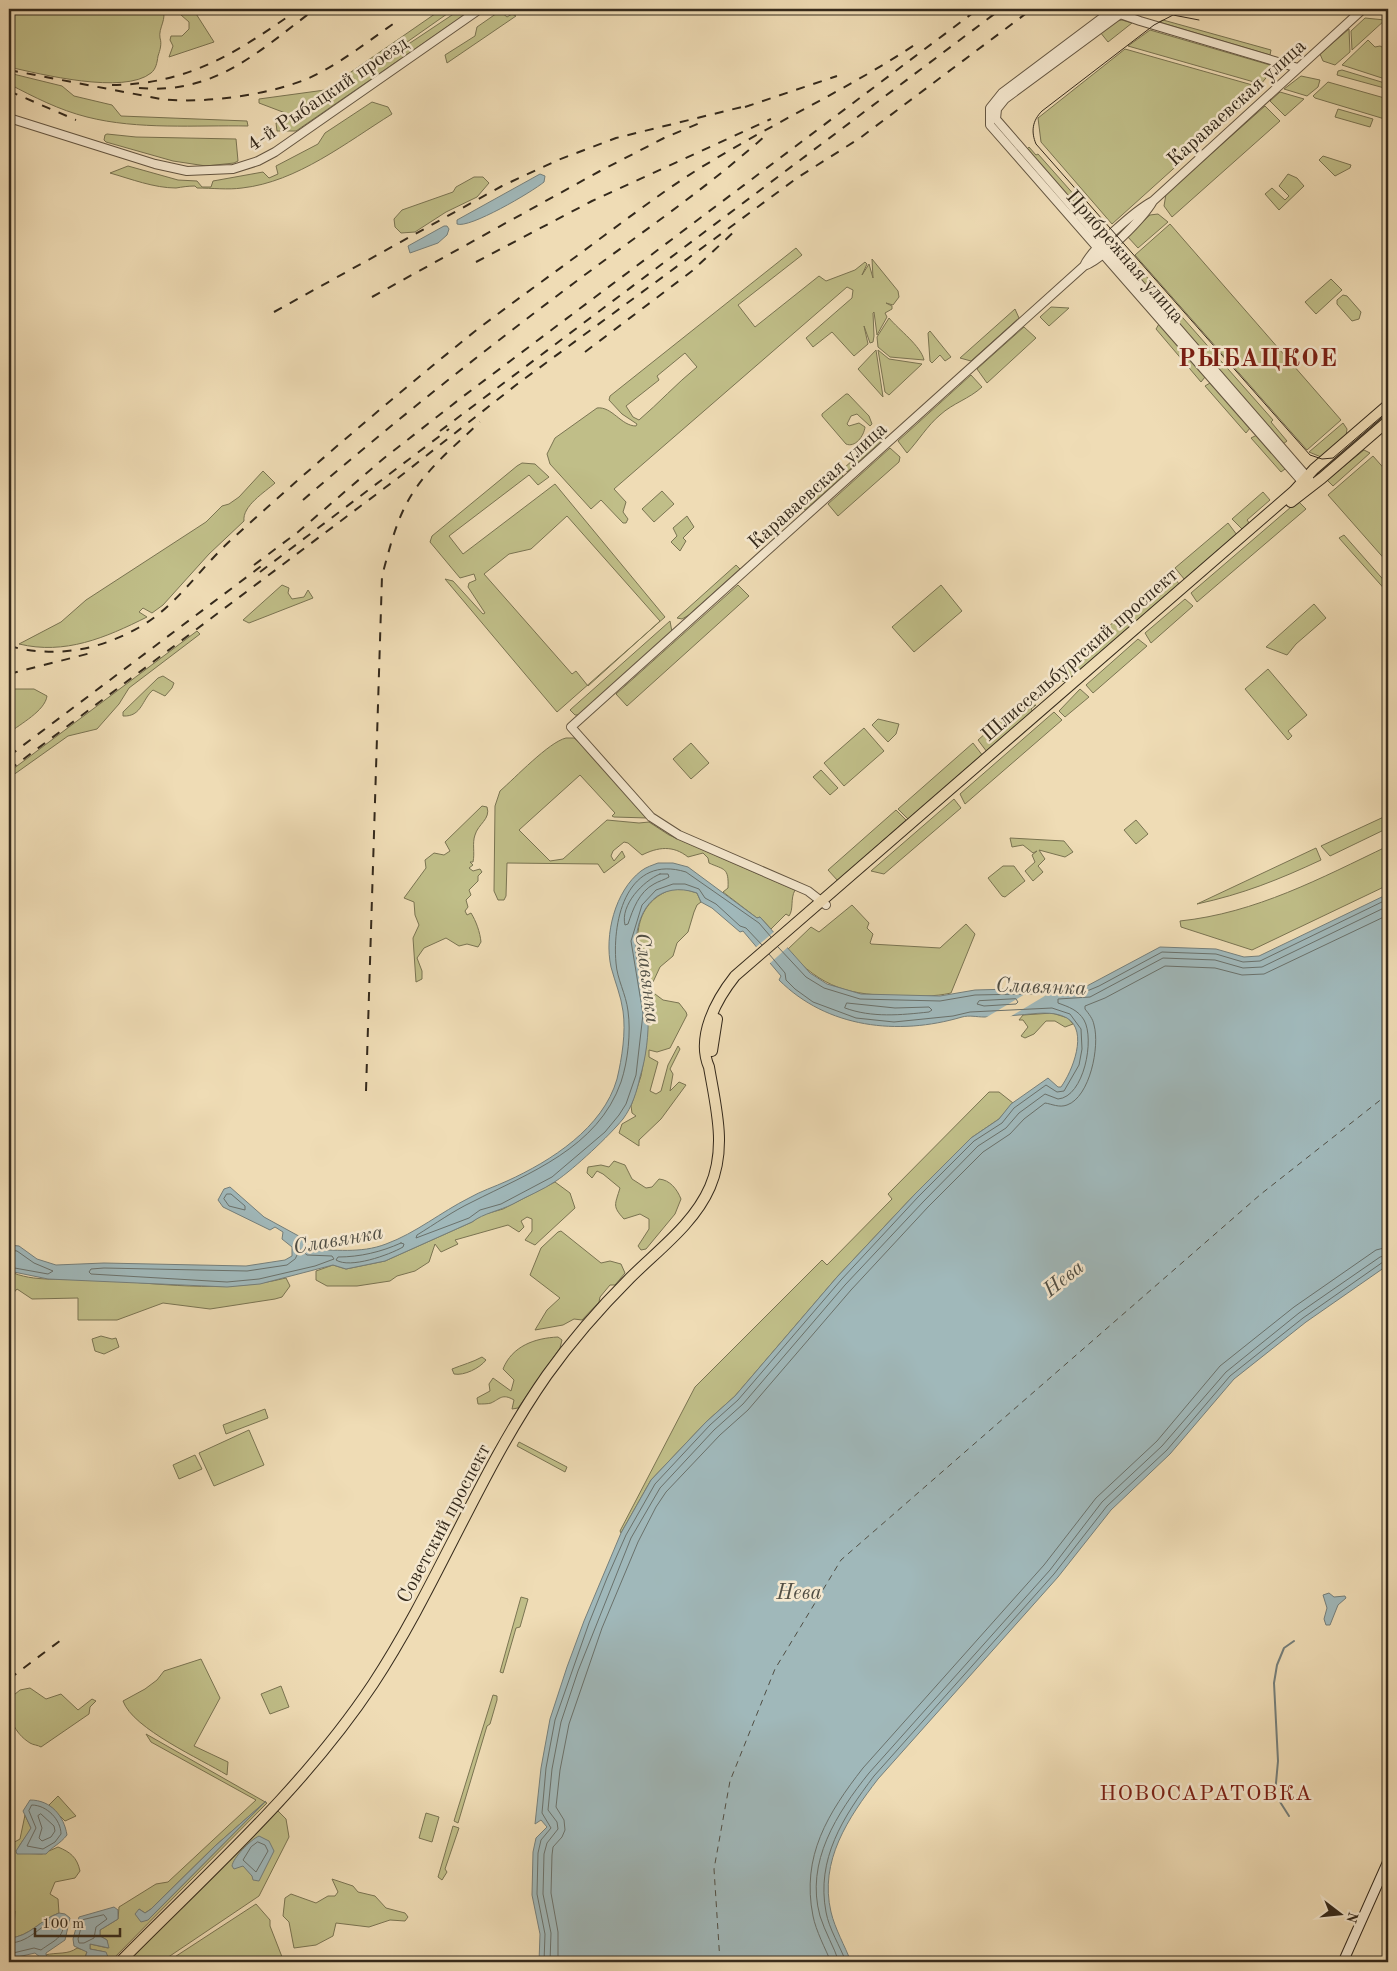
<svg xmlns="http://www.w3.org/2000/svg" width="1397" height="1971" viewBox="0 0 1397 1971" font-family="'Old Standard TT',serif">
<rect width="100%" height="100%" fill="#efdcb5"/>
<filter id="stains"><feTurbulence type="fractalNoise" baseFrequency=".004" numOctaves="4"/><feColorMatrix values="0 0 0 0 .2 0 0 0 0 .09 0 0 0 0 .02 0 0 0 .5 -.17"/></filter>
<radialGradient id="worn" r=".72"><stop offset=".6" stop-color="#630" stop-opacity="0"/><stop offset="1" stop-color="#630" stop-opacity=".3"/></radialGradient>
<!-- green -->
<path fill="#c0be88" stroke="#7a7452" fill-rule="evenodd" d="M9 9H162C168 18 158 28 160 38 162 44 160 50 158 56 157 63 156 69 151 73 124 95 40 74 9 67Z
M180 9H193L214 42 169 57 173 46 170 40 171 36H182L189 29V22L181 15Z
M442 9H454L400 47 401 49 461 9H473L296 131H277L276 123 287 121 288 114 259 103V99L325 90Z
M500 11 507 17 512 14 516 16 447 63 445 55 475 36 477 27Z
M1365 18 1385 20 1352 50 1351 31Z
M1122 20 1132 23 1108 42 1100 32 1116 21Z
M1163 20 1271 50 1270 55 1159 22Z
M1349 29 1350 52 1335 65 1323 61 1320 54Z
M1150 30 1270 65V73L1261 84 1128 46Z
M1368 40 1375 47 1380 46 1388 50V80L1342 65Z
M1125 49 1263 88 1112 224 1041 142 1038 118Z
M1342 70 1388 84V89L1337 75 1338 71Z
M9 73 62 86 74 96 112 105 121 116 247 121 248 126C196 125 138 130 87 117 59 110 34 97 9 84Z
M1301 76 1320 80 1318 87 1307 96 1284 89Z
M1328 82 1388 99V120L1315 98 1313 96Z
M1280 92 1304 99 1285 116 1270 101Z
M372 102 388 107 392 114C347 142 297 182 242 188 228 190 212 188 197 188L195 186C188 186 182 187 176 188 154 188 131 179 110 173L128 166 178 180 197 181 202 187H211L213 181 263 172 269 178 278 174 276 166 318 144 325 133Z
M1265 106 1280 121 1172 217 1164 206 1166 194Z
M1338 109 1373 119 1370 127 1335 117Z
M107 134 136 137 236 139 238 161 234 163 206 166 173 161 106 142 104 140 105 135Z
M1029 147 1036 155 1038 154 1100 224 1095 229 1026 150Z
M1323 156 1351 165 1350 168 1335 176 1319 160Z
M1288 174 1297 178 1304 186 1279 210 1265 194 1272 188 1285 200 1289 196 1279 186Z
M474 177H483L489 183 477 197 446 212 415 232 401 233 395 227 394 219 402 210 453 192 456 187Z
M1158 214 1168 222 1138 248 1127 236 1150 215Z
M1170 224 1341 420 1307 450 1135 255Z
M796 248 802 255 738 305 755 327 819 276 826 281 855 270 865 262 867 264 862 275 869 264 873 278 872 259 898 291 899 297 893 305 886 303 892 306V309L885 313 887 317 877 335 874 312 873 313 874 336 873 342 870 343 864 326 868 344 854 356 832 332 813 347 806 338 852 298 853 290 847 287 614 489 626 502 623 512 628 519 626 523H623L601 500 591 509 550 464 547 454 555 438 597 408C612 406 621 426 636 426L637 424 622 414 609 400 610 396ZM685 353 697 367C676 384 659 403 639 420L633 417 626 406 659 380 657 376Z
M1131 259 1273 420 1271 422 1287 441 1283 444 1123 262 1125 260 1127 262Z
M1331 279 1342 290 1316 314 1305 302Z
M1343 295 1347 296 1361 312 1359 319 1352 321 1337 304V300Z
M1051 307 1069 308 1049 326 1040 317Z
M1015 309 1019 318 971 361 960 358Z
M889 318C899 330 921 346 924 360L890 357 878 347 877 337Z
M1159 324 1205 377 1201 382 1156 329Z
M1024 327 1036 338 987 383 977 369Z
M930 331 951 357 945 361 940 355 932 363 930 361 928 333Z
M876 350 883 397 858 369Z
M878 350 889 359 922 364 889 395 885 392Z
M971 375 982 387C969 399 953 403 940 415 927 426 919 440 907 453L898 441Z
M1210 383 1250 428 1246 433 1205 386Z
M846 394H848L869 416 872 424 870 426 857 414 851 416 847 424 849 426 859 423 865 427C864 436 855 448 846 444L822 416V414Z
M1343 423 1347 429 1346 436 1321 457 1309 452Z
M1257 435 1285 469 1281 472 1251 438Z
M880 436 883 440 847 472 844 468Z
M890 448 900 457 899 462 838 516 828 504Z
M1364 450 1370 453 1333 486 1327 480Z
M1373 456 1388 473V563L1328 495Z
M522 463 535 464 549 477 538 485 529 475 449 536 463 554 555 484 665 617 557 712 445 579 453 581 483 614 485 613 468 587 469 583 476 580 474 574 460 578 430 542 432 536 517 466ZM567 516 660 621 588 686 576 671 572 674 484 574 509 554 531 549Z
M263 471 275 483C265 492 242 506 244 521L209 554 163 605 152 613 143 608 139 612 147 617C105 638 65 655 19 644L61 622 86 600 206 522 222 506 229 504 239 497Z
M839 472 843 476 805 510 801 506Z
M662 491 674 504 654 522 642 509Z
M1263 492 1270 500 1247 520 1250 524 1243 530 1232 519Z
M1298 501 1306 509 1197 602 1191 593Z
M687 516 694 527 683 538 686 541 680 551 671 542 677 536 673 528Z
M1228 523 1237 535 1185 580 1175 568Z
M1344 535 1388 585V593L1339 538Z
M736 565 740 569 689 615 682 619 677 618Z
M1170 573 1180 585 1067 683 1060 680 1054 674Z
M282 585 289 588 288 593 292 599 304 597 308 590 313 598 249 623 243 620Z
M738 585 749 596 627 706 616 694Z
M941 585 962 611 914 652 892 627Z
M1185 599 1193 606 1151 643 1145 633Z
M1314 604 1326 618 1296 644 1287 655 1266 647Z
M670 621 672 632 580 715H575L570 710Z
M197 631 200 634 129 688 119 704 97 729 68 736 9 778V772Z
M1138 639 1147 646 1093 693 1086 685Z
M1268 669 1307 715 1288 731 1292 736 1288 740 1245 689Z
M163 676 174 683 172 688 165 696 153 690C142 699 142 717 123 716V712L158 678Z
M9 689H34L47 696C45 711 20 724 9 733Z
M1080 689 1089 697 1065 717 1059 711Z
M1036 705 1031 709 1033 712 987 752 978 740 1013 709Z
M1054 712 1062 720 965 804 960 794Z
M878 719 899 724 896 734 888 742 872 725Z
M864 728 884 751 844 786 824 763Z
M566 738H574L580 743 648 818 614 817 612 816 615 813 580 775 519 830 550 861 563 859 607 820 639 823 649 822 669 835 795 890C790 899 794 909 789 916L786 914 771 929 760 917 757 918 723 892 728 888C729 867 724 870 709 863L708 858 703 853 688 857C673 845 658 847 642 855L628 843 624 842 613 851 611 856 614 861 622 851 625 857 604 873 598 864 507 863 506 896 504 900H498L494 891 495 806 500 791C515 778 549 742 566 738Z
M691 743 709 763 691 779 673 759Z
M973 743 983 756 909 820 898 809Z
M821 770 838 788 830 795 813 777Z
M954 799 961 808 884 874 871 871Z
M482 806 487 807C491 819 478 824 475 835 472 843 475 853 473 862H470L473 865 469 868 473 871 480 869 482 872 478 876V881L469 890 471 895 466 900 468 907 465 911 467 915 471 913C476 921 480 932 481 942L478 947 467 944 459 946 446 938 424 948 417 958 422 971V979L416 982 413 938 419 925 415 915 414 902 404 898 426 868 425 860 434 853 444 855 450 851 445 842Z
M896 810 906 820 838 881 828 870Z
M1388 815V828L1330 856 1321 846Z
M1136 820 1148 834 1136 844 1124 830Z
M1010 838 1064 841 1073 852 1065 857 1039 850 1045 859 1038 866 1043 872 1033 881 1025 871 1035 862 1032 855 1037 851 1033 853 1023 845 1012 847Z
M1388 846V885L1252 950 1181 927 1180 921C1256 913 1321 878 1388 846Z
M1316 848 1321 860C1278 880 1243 894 1197 904Z
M1003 866H1014L1025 881 1005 897 1002 896 988 878Z
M673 889H684L697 893 701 902 697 905 694 912 688 932 677 943 673 956 660 967 653 982 644 984C634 947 630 903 673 889Z
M852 905 869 923 867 928 873 934 870 943 871 944 940 948 966 924 975 934 951 993C934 997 917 996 901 996 849 995 823 989 787 950L811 927 819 932Z
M651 991 663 1000 679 1003 686 1012 687 1015 670 1048 657 1052 649 1050V1057L658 1062 650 1091 656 1094 661 1091 668 1065 678 1046 680 1049 670 1069 673 1074 670 1091 679 1082 686 1085 661 1119 639 1140V1146L619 1133 622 1124 636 1116 632 1113 631 1106 641 1076 646 1047 648 1014 646 996Z
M1052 1013 1068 1018 1073 1024 1065 1027 1055 1021H1046L1034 1034 1025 1038 1021 1036 1028 1027 1023 1020H1019L1023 1015Z
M989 1092H999L1013 1103 999 1119 971 1138 915 1194 837 1277 735 1396 706 1422 651 1480 621 1533 620 1531 695 1387 822 1260 827 1265 892 1199 888 1194Z
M614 1161 625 1165 632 1179 646 1188 652 1187 659 1179C670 1180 677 1189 681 1199L675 1214 646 1249 641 1250 638 1246 649 1229V1219L640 1214 624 1219C612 1206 615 1205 620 1188L603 1174 597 1171 592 1178 587 1173 588 1167 601 1165 609 1167Z
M555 1182 570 1193 575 1208 535 1245 525 1240 532 1231V1219L527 1217 521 1221 524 1227 519 1232 508 1225 455 1240 458 1244 441 1252 435 1244 429 1262 415 1271 397 1276 390 1281 357 1286H327L316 1280V1271L333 1265 346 1269 385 1261 472 1222 482 1215 503 1209Z
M561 1231 601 1263 610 1261 621 1264 625 1273 615 1285H610L600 1297 599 1302 582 1320 574 1319 563 1325 535 1330 547 1310 560 1298 530 1275 541 1248 558 1232Z
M9 1271C33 1283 66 1278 92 1279 157 1283 222 1294 286 1278L290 1286 282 1297 275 1299 210 1309 163 1303 117 1320H78V1298L32 1299 17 1289 10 1297 14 1305 13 1325 9 1324Z
M101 1336 112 1339 116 1338 119 1347 104 1354 95 1351 92 1339Z
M558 1337 562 1340 560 1348 518 1408 512 1409 514 1400C502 1393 500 1399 491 1403 488 1404 482 1404 478 1404L477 1398 490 1391 489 1384 493 1378 511 1391 514 1380 503 1369C512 1346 535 1338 558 1337Z
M482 1357 486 1360C480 1368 464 1376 454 1374L452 1369C462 1365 473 1362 482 1357Z
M265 1409 268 1418 226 1434 223 1425Z
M249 1430 264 1465 214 1486 199 1453Z
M519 1442 567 1467 565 1472 517 1446Z
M195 1455 202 1469 179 1479 173 1465Z
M521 1597 528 1599 520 1627 516 1628 503 1673 500 1672Z
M201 1659 220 1698 194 1746 228 1762 227 1775C201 1759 133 1729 123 1701L145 1689 157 1680 164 1671Z
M281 1686 289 1707 270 1714 261 1694Z
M30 1688 46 1699 61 1694 78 1710 92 1699 96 1701 90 1707 89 1714 41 1747C38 1745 33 1745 30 1743 14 1733 8 1717 9 1699L20 1690Z
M493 1695 497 1696V1700L490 1724 487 1726 458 1823 454 1821Z
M146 1734 267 1803 110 1962H104L108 1957 105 1952 90 1949V1944L108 1948 107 1940 100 1936V1930L118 1919 119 1907 156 1884 168 1882 256 1800 151 1742ZM264 1803 148 1920 139 1909 145 1913 151 1909 215 1846Z
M58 1796 76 1816 65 1821 49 1805Z
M278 1811 286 1819 289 1837 259 1896 161 1962H126L273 1812Z
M426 1813 439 1817 432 1842 419 1838Z
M25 1815 31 1828C27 1838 19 1842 17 1853L42 1854 58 1847C70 1852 77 1857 80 1871L75 1878 55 1882 50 1894 58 1899 59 1913C41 1919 30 1937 9 1938V1931L14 1928 15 1911 9 1908V1845L20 1839Z
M453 1826 459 1828 445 1869 447 1872 442 1880 438 1877Z
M332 1879 353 1886 358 1892 375 1896 386 1908 405 1913 408 1917 405 1921 390 1920 369 1927 336 1923 333 1936 316 1945 294 1948 289 1922 283 1916 285 1898 291 1894 316 1903 328 1896H335L338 1892Z
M256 1904 270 1920V1926L284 1962H167Z
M77 1948 87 1951 85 1958 75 1962H52L45 1955C57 1952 68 1955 77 1948Z"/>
<!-- water -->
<path fill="#a0b8ba" stroke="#757f7b" d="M540 174 545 176 544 182C532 192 469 229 457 224V220Z
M444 226H447L449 229 447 235 438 243 410 253 408 246Z
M658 863H673L688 867 757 918 760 917 810 973 827 984 861 994 940 996 975 990 1085 987 1160 947 1216 949 1244 957 1259 956 1388 894V1265L1306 1322 1234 1379 1170 1454 1111 1510 1058 1577 878 1779C848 1818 819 1861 831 1912 835 1929 845 1946 851 1962H539L540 1934 532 1895 533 1852 536 1838 547 1827 541 1820 535 1824 541 1768 550 1719 567 1667 584 1621 621 1533 651 1480 706 1422 735 1396 837 1277 915 1194 971 1138 999 1119 1011 1104 1048 1078 1058 1087H1061C1072 1072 1089 1031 1067 1018 1053 1010 1034 1014 1019 1015 1007 1016 996 1017 984 1017 977 1017 969 1015 962 1017 898 1036 827 1028 779 980L781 976 743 931 740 932 712 908 701 902 697 893C660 880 637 907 636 943 634 966 647 989 648 1013 649 1034 646 1058 640 1077 637 1091 632 1107 623 1119 609 1136 575 1168 556 1181 543 1190 527 1196 513 1204 499 1211 484 1213 472 1222L385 1261 346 1269 333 1265 260 1284 227 1287 48 1279 9 1271V1245L19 1246 37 1259 56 1265 104 1263 246 1266 285 1260 292 1256V1247L282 1239 283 1232 275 1227 270 1230 223 1207 218 1200 224 1189 230 1187 264 1217 306 1240 308 1250C335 1249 360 1254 386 1244 416 1233 441 1212 469 1198 481 1191 494 1187 507 1181 551 1161 603 1128 617 1079 622 1058 626 1032 623 1011 621 996 615 982 611 967 604 935 615 891 641 871 646 867 653 865 658 863Z
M1329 1593 1334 1597 1345 1596 1346 1598 1338 1605 1330 1625H1326L1324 1619 1327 1608 1323 1595Z
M30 1800C51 1800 64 1816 67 1835 60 1844 52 1847 46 1854H17L16 1851 31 1828 23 1811Z
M266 1801 148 1920 141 1922 135 1914 139 1909 145 1913 151 1909 215 1846Z
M259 1836 269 1841 274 1851 259 1881 253 1880 252 1876 243 1866 234 1869 232 1866C233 1858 250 1840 259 1836Z
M114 1907 118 1910V1919L100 1930V1936L107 1940 109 1948 90 1944V1949L106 1952 108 1957 104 1962H75L85 1958 87 1952 74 1946 73 1939 79 1917Z
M59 1913 65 1914 70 1918 65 1940 46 1953V1955L52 1962H46L35 1953 9 1959V1938C30 1937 41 1919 59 1913Z"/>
<!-- pier -->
<path fill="#efdcb5" d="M775 931 788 947 768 965 755 948Z
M1040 985H1063L1008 1018 982 1020Z"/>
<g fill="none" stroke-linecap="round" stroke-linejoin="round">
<!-- shore -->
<path stroke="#6a716b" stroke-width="1" d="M660 874H668L669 877C664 880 659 881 654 884 639 892 633 909 628 924L625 925C620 905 643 881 660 874Z
M762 945 746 928 740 926 716 904 705 898 699 889 685 884H673L656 890 642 905 631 941 643 1014 636 1075 626 1104 619 1115 605 1132 552 1177 501 1204 480 1210 469 1218 416 1238 417 1235C435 1224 453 1211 472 1202 529 1173 598 1148 621 1082 628 1061 631 1032 628 1011 626 994 617 979 616 963 612 918 628 854 686 872L759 923 771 937
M778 947 806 977 824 988 860 999 940 1001 975 995 1076 993 1087 991 1099 986 1162 952 1216 954 1243 962 1260 961 1388 899
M1016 999 1018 1002 1016 1004 984 1006 977 1004 979 1001Z
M847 1003 895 1008 929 1007 932 1010 929 1012C901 1015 872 1018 845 1008Z
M227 1194H231L245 1206V1210L229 1206 224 1199Z
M401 1243 404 1244 403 1247C389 1255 350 1269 336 1260L338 1257C360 1257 381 1252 401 1243Z
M300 1249 307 1255 332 1256 334 1259 315 1266 259 1279 227 1282 91 1274 89 1272 91 1269 104 1268 247 1271 287 1265 295 1259Z
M9 1250 17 1251 34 1263 53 1271 48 1274 9 1267
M32 1805C47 1805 61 1820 61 1834L55 1842 43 1849 27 1846 36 1828 29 1811Z
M41 1814 54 1826 55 1831 51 1837 42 1841 39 1838 42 1828 38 1816Z
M258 1842 265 1845 268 1851 256 1872 243 1860 251 1847Z
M104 1915 107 1919 96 1927 94 1938 84 1943H79L78 1939 83 1920Z
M9 1943C32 1943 43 1920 62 1918L64 1920C64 1939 54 1940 41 1950L34 1948 9 1954
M544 1962 545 1934 537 1894 538 1853 541 1840 551 1828 542 1813 546 1768 555 1720 589 1623 607 1578 626 1535 655 1484 710 1425 738 1400 841 1280 918 1197 974 1141 1002 1123 1014 1108 1046 1085 1057 1092 1064 1091 1079 1065 1082 1049 1081 1029 1070 1014 1052 1008 970 1012 953 1016 894 1022 856 1018 813 1002 795 989 786 980 785 973 769 954
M550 1962 551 1933 543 1894 544 1854 547 1843 558 1829 557 1822 548 1810 552 1769 561 1722 578 1671 631 1538 660 1488 714 1430 743 1404 845 1285 923 1202 978 1146 1006 1128 1019 1113 1045 1094 1058 1099C1084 1097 1095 1039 1084 1020 1078 1010 1069 1007 1058 1003V999L1090 997 1163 958 1215 960 1243 968 1262 967 1388 906
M558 1962V1932L551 1893 552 1855 553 1847 562 1837 565 1830 564 1820 556 1807 560 1770 569 1724 602 1628 638 1542 656 1507 666 1492 720 1435 748 1410 851 1290 928 1207 983 1152 1010 1134 1024 1119 1045 1103C1052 1104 1059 1108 1067 1105 1090 1097 1100 1046 1094 1025 1093 1019 1089 1014 1085 1009V1006L1105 998 1165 966 1215 968 1242 975 1264 974 1388 915
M831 1962C825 1948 816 1931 813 1916 801 1856 828 1813 863 1768L1044 1565 1096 1498 1157 1441 1220 1366 1294 1307 1376 1250 1388 1247
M839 1962C834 1947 825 1932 820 1916 805 1862 837 1813 869 1773L1050 1570 1102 1502 1162 1446 1226 1372 1299 1313 1380 1257 1388 1255
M846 1962C840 1946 829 1929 826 1912 816 1859 843 1817 874 1776L1054 1574 1107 1506 1167 1450 1230 1376 1303 1318 1383 1262 1388 1261"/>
<!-- stream -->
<path stroke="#757f7b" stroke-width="2" d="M1289 1816 1275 1794 1278 1761 1274 1683 1277 1665 1284 1648 1294 1641"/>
<!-- ferry -->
<path stroke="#504e44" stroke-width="1" stroke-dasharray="6 5" stroke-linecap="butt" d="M720 1962 714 1869 730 1781 775 1669 841 1560 1261 1194 1388 1094"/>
<defs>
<path id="tertiary" d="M1114 9 1002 93 990 108V125L1305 485
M1127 9 1005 99 997 109 996 119 1309 479
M1117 10 1120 14 1140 21 1298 68
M9 118 155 164 187 171 233 169 258 161 275 152 480 9
M1084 266C1091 249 1136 210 1153 201L1363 9
M826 905 808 891 679 835 651 817 571 727 1084 266C1102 260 1144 217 1153 201"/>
<path id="secondary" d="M1343 1962 1388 1861"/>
<path id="primary" d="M1291 502 1322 478 1388 421
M712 1051 717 1019
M120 1962C208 1873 304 1788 373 1684 438 1585 479 1472 547 1375 572 1340 600 1308 630 1278 658 1250 694 1224 710 1187 727 1148 716 1108 709 1067 696 1037 716 1000 735 976L1294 491 1314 469 1388 405"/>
</defs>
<!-- tertiary casing -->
<use href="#tertiary" stroke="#645642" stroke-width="10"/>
<!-- secondary casing -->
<use href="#secondary" stroke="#352a1c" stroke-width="11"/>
<!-- primary casing -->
<use href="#primary" stroke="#352a1c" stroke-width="12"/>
<!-- tertiary -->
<use href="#tertiary" stroke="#f5e8cf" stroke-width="8"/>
<!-- secondary -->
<use href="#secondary" stroke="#f5e8cf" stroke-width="9"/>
<!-- primary -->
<use href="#primary" stroke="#efdcb5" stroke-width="10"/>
<!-- tram -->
<path stroke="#352a1c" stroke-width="1" d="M1199 20 1173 15 1154 25 1042 111C1032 121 1031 132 1036 144L1310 455 1322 459 1333 458 1388 411"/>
<!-- rail -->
<path stroke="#352a1c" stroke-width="2" stroke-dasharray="9 9" stroke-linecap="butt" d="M9 70 161 99C203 104 270 95 309 78 340 64 368 41 396 22
M112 85C191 84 237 52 299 9
M139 88C215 95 259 51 315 9
M9 91 76 120
M745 107 837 76
M476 262 592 201 771 119
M372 297 600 171 664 138 702 122
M274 312 502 186 558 160 616 138 750 105
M585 352 692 271 738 228
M440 431 1001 9
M303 500C391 424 482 352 574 283 639 234 706 189 766 135
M254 565 298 532 383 459 461 398 978 9
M260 572 449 429
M9 646C54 658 97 651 138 628 176 607 200 568 231 540 310 468 391 399 474 332 517 299 561 268 605 235 639 210 673 184 710 162 779 120 852 87 919 42
M9 674 91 653
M9 756 264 564
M9 770 398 478 516 385 797 178 860 138 1032 9
M366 1091 382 576C390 547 397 516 414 491 432 464 457 444 480 422
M9 1679 61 1640"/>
</g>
<g text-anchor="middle" stroke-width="5" stroke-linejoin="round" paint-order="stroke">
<!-- street labels -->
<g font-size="20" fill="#352a1c" stroke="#f5e8cf">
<text transform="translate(327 93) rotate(-34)" y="7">4-й Рыбацкий проезд</text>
<text transform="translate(1236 102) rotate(-42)" y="7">Караваевская улица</text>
<text transform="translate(1126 256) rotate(49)" y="7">Прибрежная улица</text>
<text transform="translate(817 485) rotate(-42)" y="7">Караваевская улица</text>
<text transform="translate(1079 654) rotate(-41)" y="7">Шлиссельбургский проспект</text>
<text transform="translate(443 1523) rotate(-62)" y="7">Советский проспект</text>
</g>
<!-- water labels -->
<g font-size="21" font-style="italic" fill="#504e44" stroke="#f5e8cf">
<text transform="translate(648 978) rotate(83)" y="7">Славянка</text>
<text transform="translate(1041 986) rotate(2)" y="7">Славянка</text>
<text transform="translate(338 1239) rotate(-10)" y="7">Славянка</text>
<text transform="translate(1063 1278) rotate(-39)" y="7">Нева</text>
<text x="799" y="1599">Нева</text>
</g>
<!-- quarter labels -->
<g font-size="22" letter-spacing="1" fill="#7a1f14" stroke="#f5e8cf">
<text x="1206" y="1800">НОВОСАРАТОВКА</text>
</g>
<!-- district labels -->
<g font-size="25" font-weight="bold" letter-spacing="1" fill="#7a1f14" stroke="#f5e8cf">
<text x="1258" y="366">РЫБАЦКОЕ</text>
</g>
</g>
<!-- margin -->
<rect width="1397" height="1971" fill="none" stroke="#efdcb5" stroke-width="30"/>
<rect x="10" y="10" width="1377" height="1951" fill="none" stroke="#352a1c" stroke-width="2.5"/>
<rect x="15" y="15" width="1367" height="1941" fill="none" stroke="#352a1c"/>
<!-- north arrow -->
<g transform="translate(1340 1914) rotate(106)" stroke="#f5e8cf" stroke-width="4" paint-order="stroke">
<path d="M0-4L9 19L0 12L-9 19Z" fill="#352a1c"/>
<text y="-8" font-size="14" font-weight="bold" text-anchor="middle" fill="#352a1c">N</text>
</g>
<!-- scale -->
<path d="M35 1928v8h85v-8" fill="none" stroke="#352a1c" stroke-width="2.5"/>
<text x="42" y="1928" font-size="15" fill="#352a1c" stroke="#f5e8cf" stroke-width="4" paint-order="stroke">100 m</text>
<rect width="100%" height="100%" filter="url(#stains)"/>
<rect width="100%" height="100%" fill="url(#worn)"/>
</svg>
